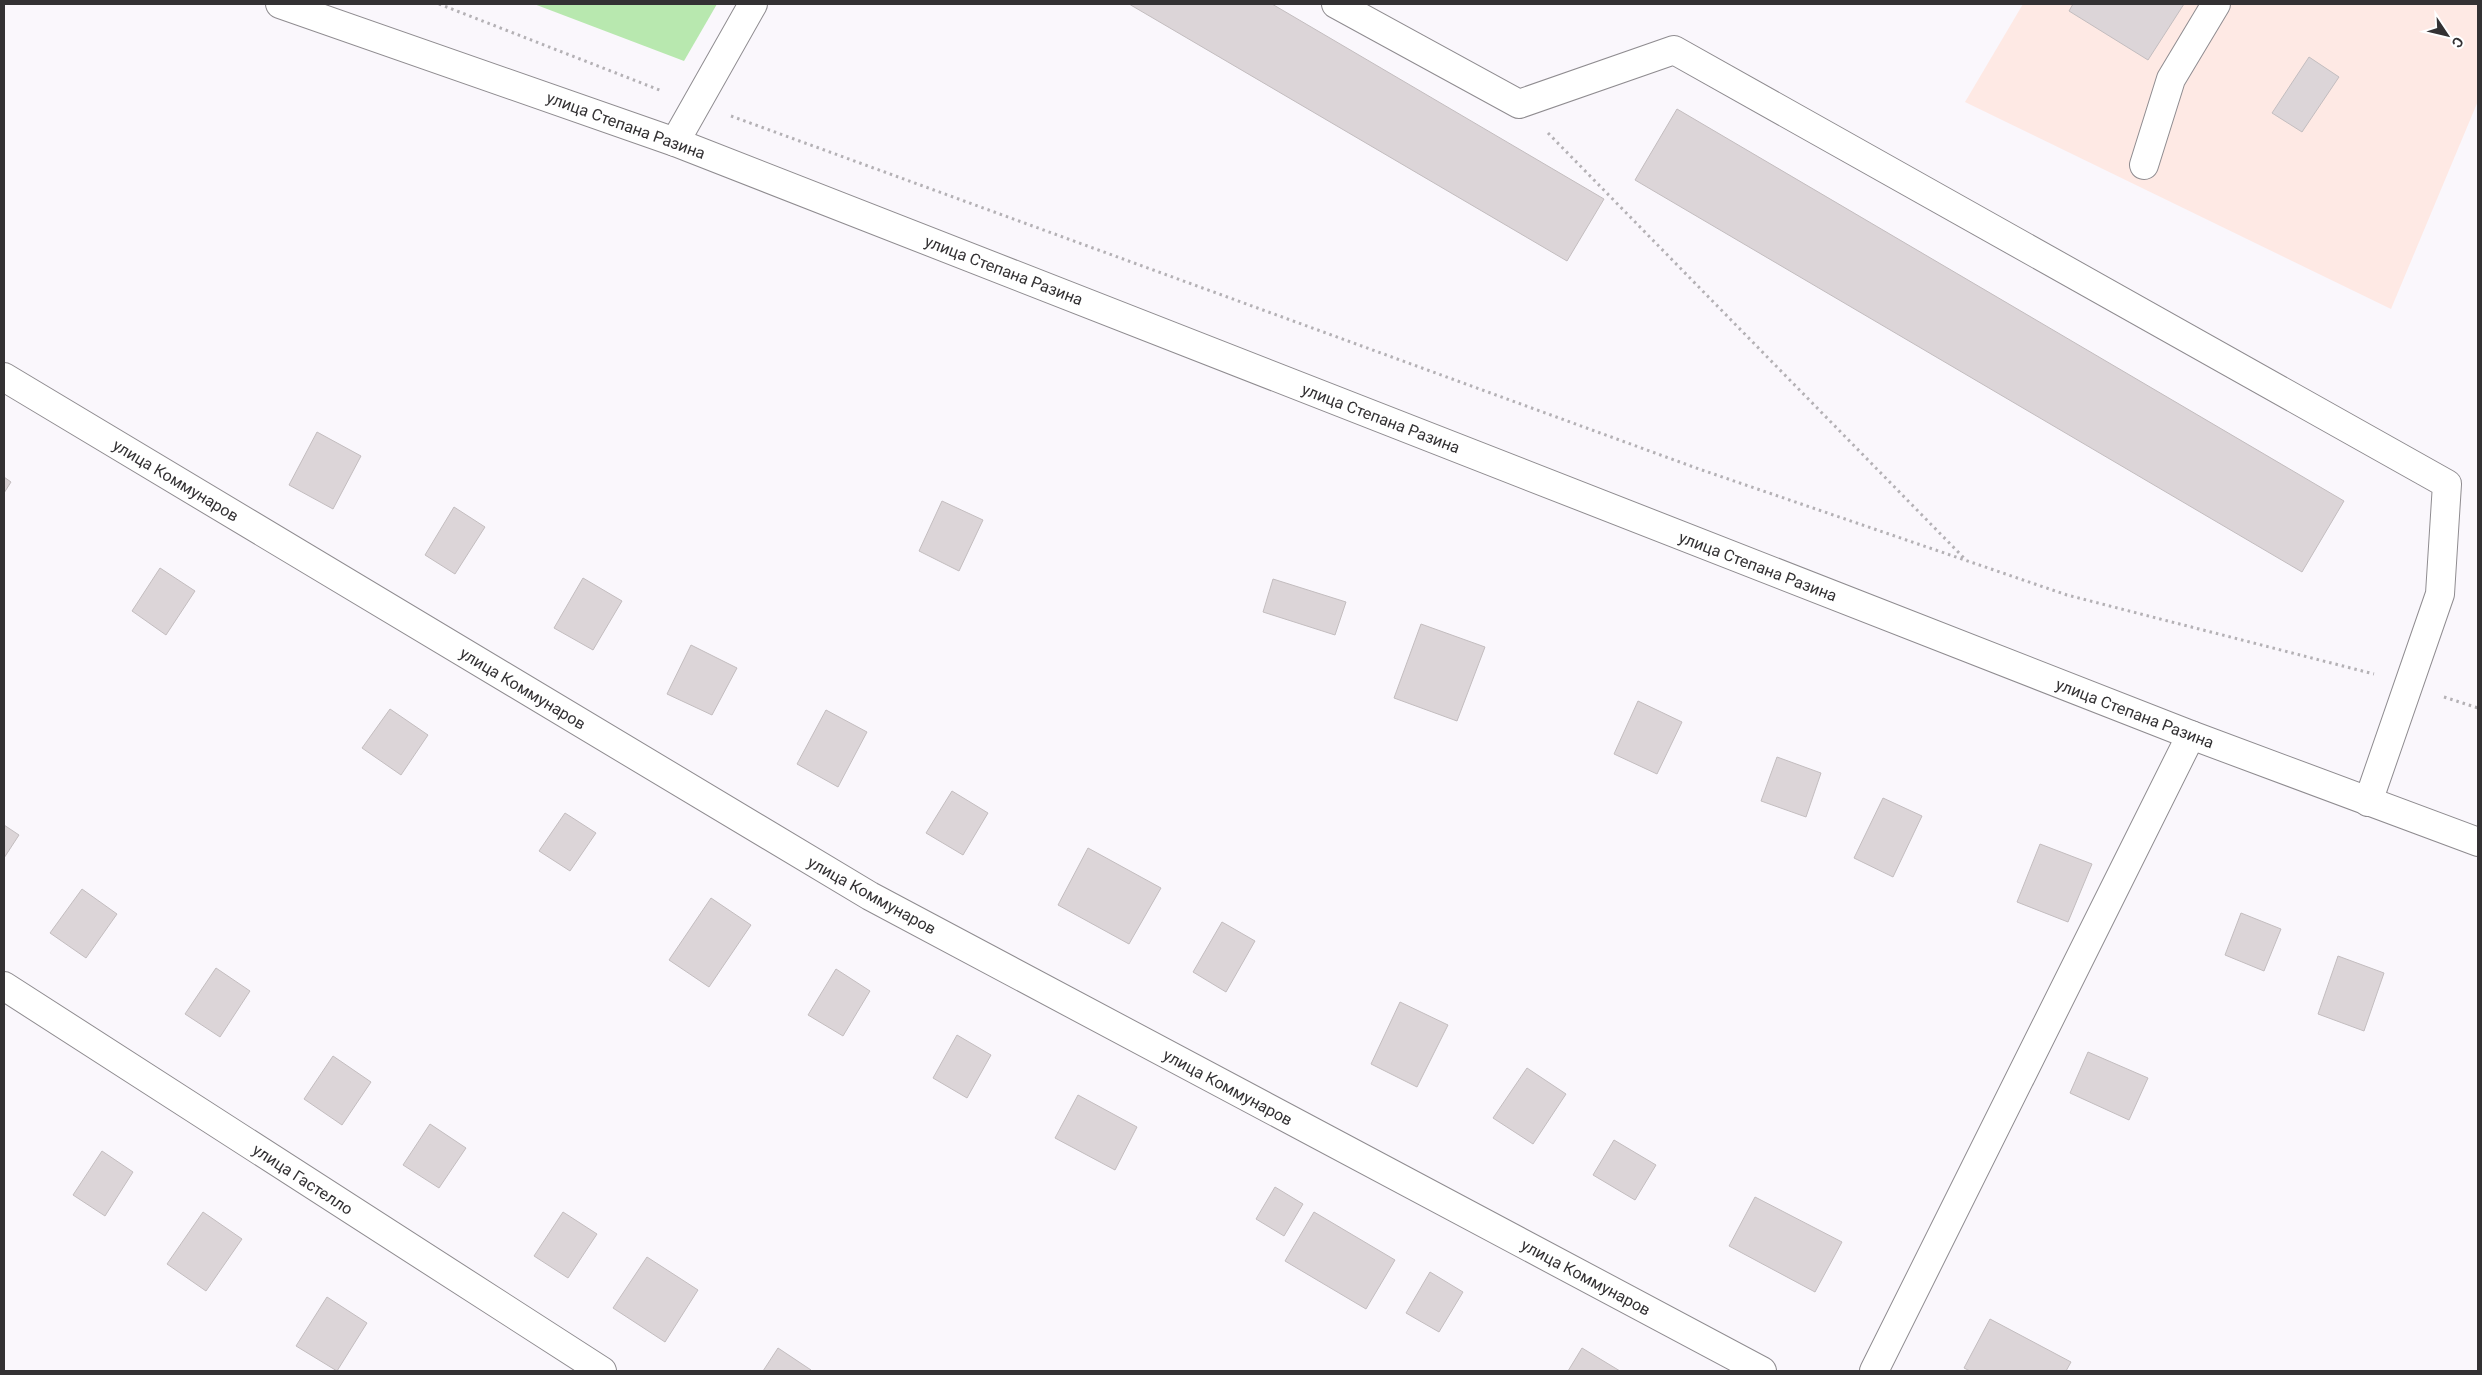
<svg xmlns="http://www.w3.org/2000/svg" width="2482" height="1375" viewBox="0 0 2482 1375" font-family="Roboto,sans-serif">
<rect width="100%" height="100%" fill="#faf7fc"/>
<!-- education -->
<path fill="#fee9e4" d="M2023 4H2478V101L2391 309 1965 102Z"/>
<!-- green -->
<path fill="#b8e8af" d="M534 4H717L684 61Z"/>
<!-- building -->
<path fill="#dcd5d8" stroke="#c3bdbf" d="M1129 4H1272L1604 199 1567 261Z
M2073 4H2184L2148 60 2069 11Z
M2309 57 2339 77 2302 132 2272 113Z
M1677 109 2344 501 2302 572 1635 180Z
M317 432 361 456 333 509 289 485Z
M4 477 11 482 4 493Z
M942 501 983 520 959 571 919 551Z
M454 507 485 527 455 574 425 555Z
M160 568 195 591 166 635 132 611Z
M583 578 622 601 593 650 554 628Z
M1273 579 1346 602 1335 635 1263 612Z
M1421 624 1485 647 1457 721 1394 698Z
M691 645 737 668 712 715 667 694Z
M1638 701 1682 722 1657 774 1614 754Z
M390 709 428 735 401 775 362 748Z
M826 710 867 732 838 787 797 764Z
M1777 757 1821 773 1806 817 1761 801Z
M952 791 988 813 963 855 926 833Z
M1883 798 1922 816 1893 877 1854 858Z
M565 813 596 833 570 871 539 851Z
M4 825 19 835 4 858Z
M2040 844 2092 864 2068 922 2017 902Z
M1088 848 1161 888 1129 944 1058 905Z
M82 889 117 914 86 958 50 933Z
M711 898 751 925 709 987 669 960Z
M2241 913 2281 929 2264 971 2225 955Z
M1222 922 1255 941 1226 992 1193 972Z
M2338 956 2384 973 2364 1031 2318 1014Z
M216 968 250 991 220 1037 185 1014Z
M836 969 870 991 843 1036 808 1015Z
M1400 1002 1448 1025 1417 1087 1371 1064Z
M957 1035 991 1055 967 1098 933 1078Z
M2088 1052 2148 1078 2129 1120 2070 1093Z
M333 1056 371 1082 342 1125 304 1099Z
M1527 1068 1566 1094 1533 1144 1493 1118Z
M1078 1095 1137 1127 1115 1170 1055 1138Z
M430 1124 466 1148 439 1188 403 1165Z
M1614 1140 1656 1165 1635 1200 1593 1175Z
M102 1151 133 1172 105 1216 73 1195Z
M1275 1187 1303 1204 1284 1236 1256 1219Z
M1755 1197 1842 1242 1815 1292 1729 1246Z
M203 1212 242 1239 206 1291 167 1264Z
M563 1212 597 1234 568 1278 534 1256Z
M1314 1212 1395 1260 1366 1309 1285 1261Z
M647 1257 698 1290 665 1342 613 1308Z
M1430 1272 1463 1292 1439 1332 1406 1313Z
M327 1297 367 1323 337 1371 296 1346Z
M1990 1319 2071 1362 2066 1371H1970L1964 1368Z
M778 1348 811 1370 809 1371H763Z
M1582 1348 1620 1371H1568Z"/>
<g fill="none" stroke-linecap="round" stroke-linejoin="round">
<defs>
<path id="minor" d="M1336 4 1519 104 1674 50 2447 484 2440 594 2368 802
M675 142 753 4
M2144 165 2171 79 2216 4
M4 377 870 896 1762 1371
M4 986 602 1371
M1874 1371 2191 735"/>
<path id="major" d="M280 4 675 142 2191 735 2478 842"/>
</defs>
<!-- minor casing -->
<use href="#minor" stroke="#8f8c90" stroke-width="30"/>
<!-- major casing -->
<use href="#major" stroke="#8f8c90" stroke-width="30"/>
<!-- path -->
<path stroke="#b4b1b5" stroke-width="3" stroke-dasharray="2.5 4" stroke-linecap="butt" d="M439 4 662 91
M731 116 1699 469 2067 595 2374 674
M1548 133 1965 559
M2444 697 2478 708"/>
<!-- minor -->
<use href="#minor" stroke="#fff" stroke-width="28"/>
<!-- major -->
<use href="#major" stroke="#fff" stroke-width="28"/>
</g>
<g text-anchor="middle" stroke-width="4" stroke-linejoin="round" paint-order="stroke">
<!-- street labels -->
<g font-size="16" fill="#333133" stroke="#fff">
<text transform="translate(626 125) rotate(20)" y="6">улица Степана Разина</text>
<text transform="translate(1004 270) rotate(21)" y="6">улица Степана Разина</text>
<text transform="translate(1381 418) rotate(21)" y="6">улица Степана Разина</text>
<text transform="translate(176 480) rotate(31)" y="6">улица Коммунаров</text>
<text transform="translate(1758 566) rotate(21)" y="6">улица Степана Разина</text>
<text transform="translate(523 688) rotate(31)" y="6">улица Коммунаров</text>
<text transform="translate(2135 713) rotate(21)" y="6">улица Степана Разина</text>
<text transform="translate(872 895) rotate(29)" y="6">улица Коммунаров</text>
<text transform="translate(1228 1087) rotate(28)" y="6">улица Коммунаров</text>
<text transform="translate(303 1179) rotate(33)" y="6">улица Гастелло</text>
<text transform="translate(1586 1277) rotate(28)" y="6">улица Коммунаров</text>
</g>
</g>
<!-- border -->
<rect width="2482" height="1375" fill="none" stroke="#333133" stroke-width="10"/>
<!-- north arrow -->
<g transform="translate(2447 35) rotate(125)" stroke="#ffffff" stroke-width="4" paint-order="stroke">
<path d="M0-4L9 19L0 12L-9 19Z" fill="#333133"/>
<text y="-8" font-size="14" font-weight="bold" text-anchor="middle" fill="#333133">С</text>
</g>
</svg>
